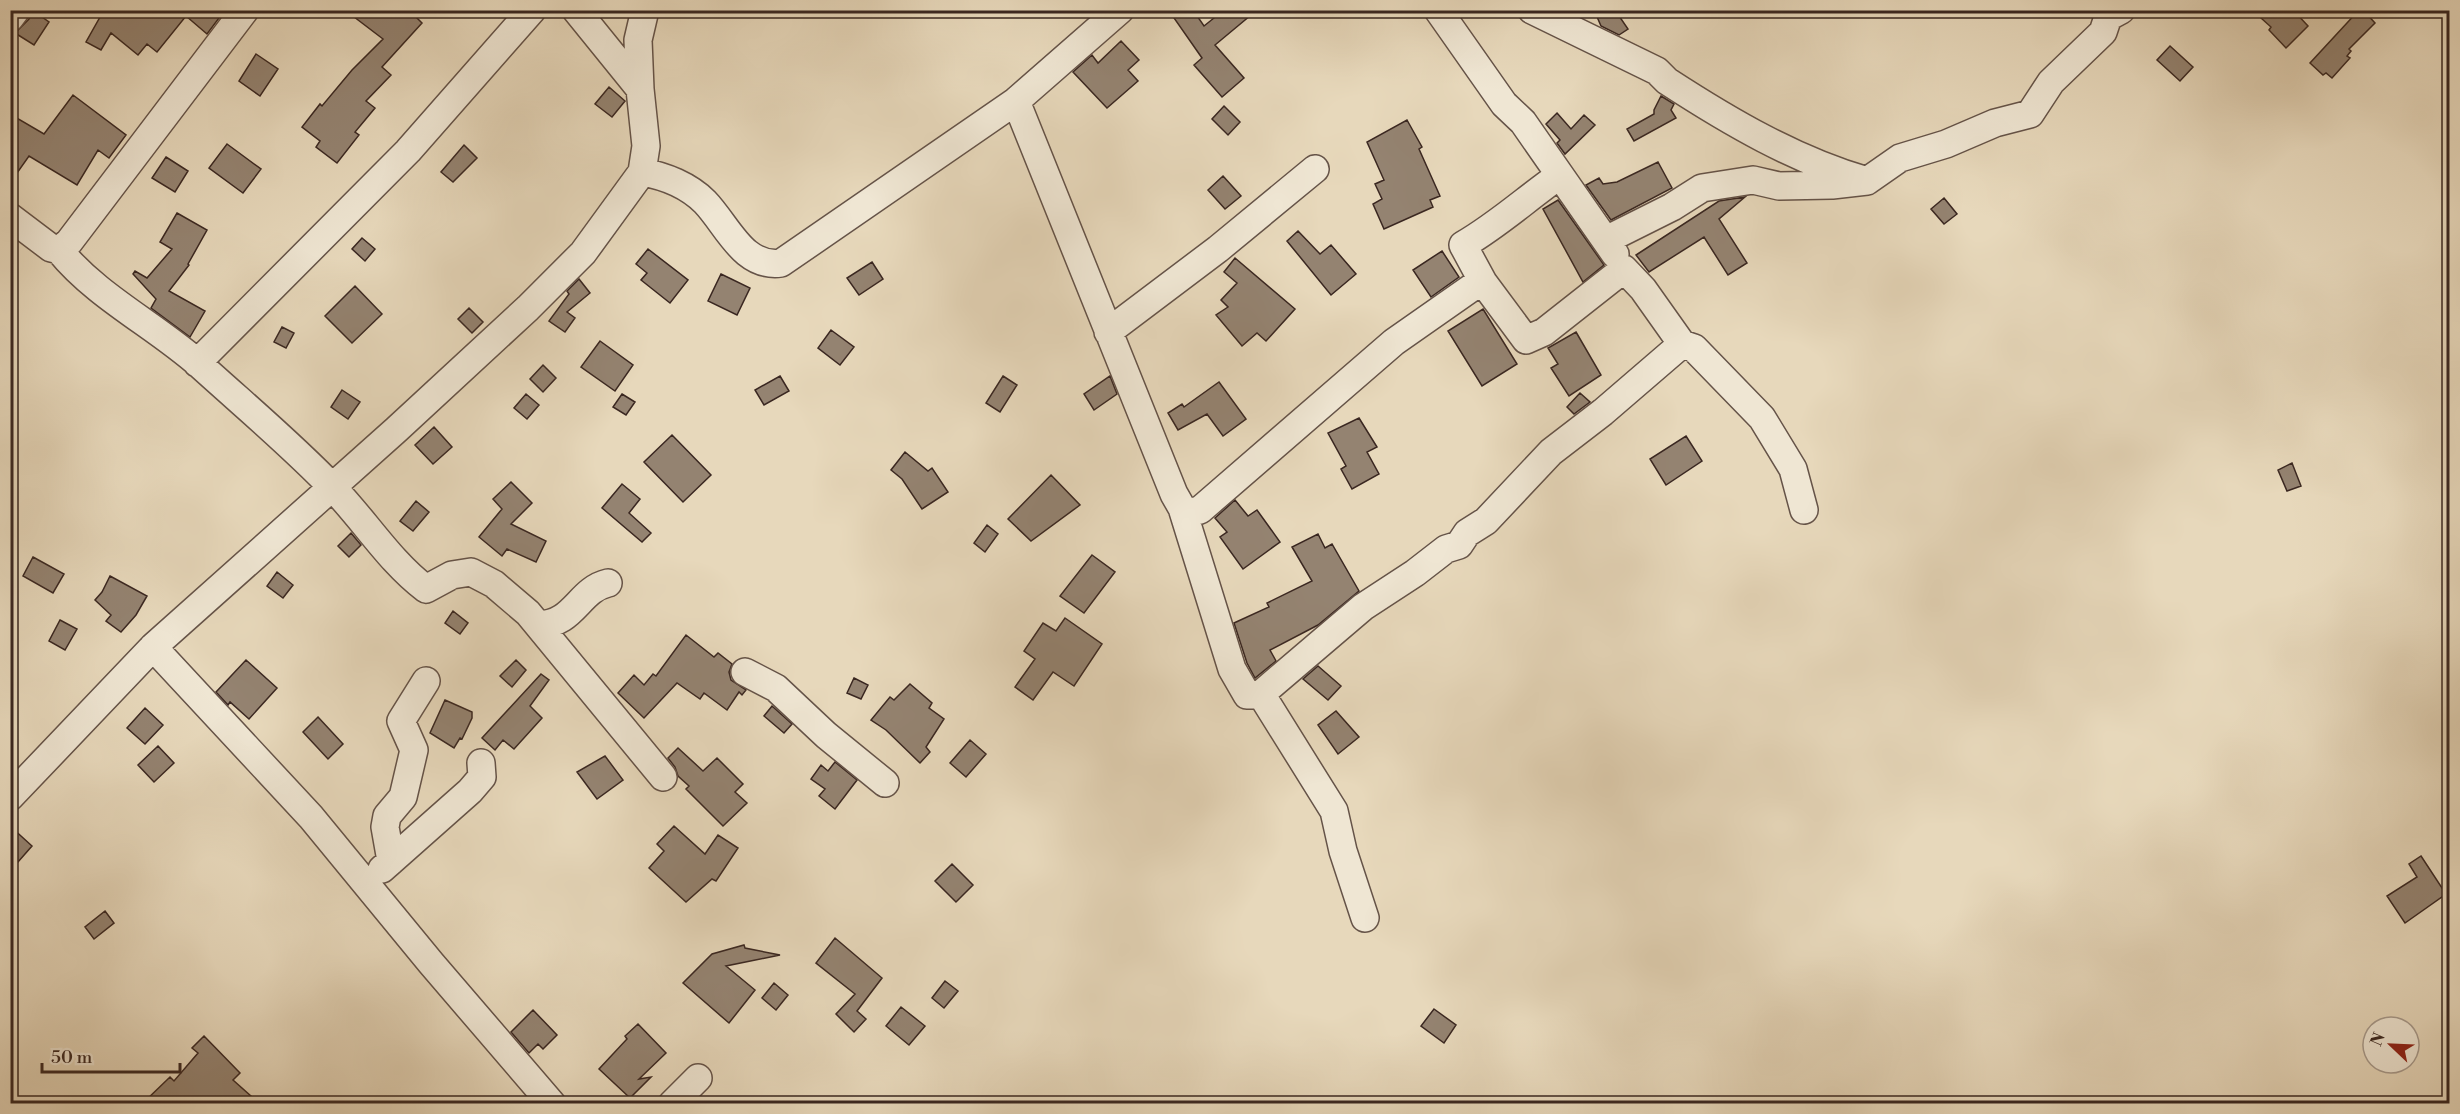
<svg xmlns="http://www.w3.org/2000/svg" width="2460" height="1114" viewBox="0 0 2460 1114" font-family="'Libre Bodoni',serif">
<rect width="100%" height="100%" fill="#e7d8bb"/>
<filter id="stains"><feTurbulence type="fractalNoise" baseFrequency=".00333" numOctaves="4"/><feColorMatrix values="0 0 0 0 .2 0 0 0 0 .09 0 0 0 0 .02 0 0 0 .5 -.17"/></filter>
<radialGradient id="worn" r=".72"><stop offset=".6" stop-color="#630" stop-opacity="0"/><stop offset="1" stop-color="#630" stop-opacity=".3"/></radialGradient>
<!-- building -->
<path fill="#948371" stroke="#3a2721" stroke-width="1.5" d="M32 10 49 22 34 45 15 33 29 19Z
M104 10H225L207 34 186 16 157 52 147 44 138 55 111 33 101 50 86 42Z
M345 10H409L422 23 382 67 391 75 366 101 375 108 355 132 359 135 337 163 316 147 320 141 302 127 320 104 322 106 352 70 383 39Z
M1184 10H1193L1204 26 1224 10H1257L1215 45 1244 78 1222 97 1194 65 1202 58 1174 18Z
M1594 10H1615L1628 29 1619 35 1601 26Z
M2269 10H2293L2308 26 2286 48 2269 30 2271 27 2261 18Z
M2359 10H2363L2375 23 2349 49 2351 51 2347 56 2350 58 2332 78 2326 73 2323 75 2310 63Z
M1121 41 1139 60 1128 70 1138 81 1107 108 1073 72 1092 55 1098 63Z
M2170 46 2193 67 2180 81 2157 60Z
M256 54 278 69 260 96 239 81Z
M609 87 625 101 612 117 595 104Z
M73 95 126 135 109 158 98 150 77 185 29 156 10 183V114L44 134Z
M1661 96 1674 104 1671 110 1676 118 1634 141 1627 129 1654 114V110Z
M1224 106 1240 122 1228 135 1212 119Z
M1557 113 1571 129 1584 115 1595 125 1565 154 1557 143 1560 140 1546 124Z
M1407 120 1422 147 1419 149 1440 196 1430 200 1433 207 1384 229 1373 204 1382 199 1375 184 1384 180 1367 142Z
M227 144 261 169 243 193 209 168Z
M464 145 477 158 453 182 441 172Z
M166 157 188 171 175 192 152 178Z
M1658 162 1672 188 1611 220 1586 185 1599 178 1603 184 1617 182Z
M1223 176 1241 196 1225 209 1208 190Z
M1745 197 1719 219 1747 263 1728 275 1704 237 1649 272 1636 255 1719 201Z
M1944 198 1957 214 1944 224 1931 209Z
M1558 200 1604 265 1583 282 1543 209Z
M177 213 207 230 188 264 189 265 169 291 205 311 190 337 151 308 156 299 133 274 135 271 147 278 172 249 160 242Z
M1298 231 1320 254 1331 245 1356 274 1331 295 1287 241Z
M362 238 375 249 365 261 352 249Z
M648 249 688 280 670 303 641 280 647 273 636 264Z
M1442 251 1459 277 1431 297 1413 270Z
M1235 258 1295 309 1266 341 1257 333 1242 346 1216 315 1228 307 1221 300 1237 283 1224 272Z
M872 262 883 279 859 295 847 278Z
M721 274 750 288 737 315 708 301Z
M579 279 590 293 567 312 575 318 565 332 549 321 569 294 567 291Z
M355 286 382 314 352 343 325 316Z
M469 308 483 322 472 333 458 319Z
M1483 309 1517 364 1482 386 1448 331Z
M282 327 294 333 286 348 274 342Z
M831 330 854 347 840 365 818 348Z
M1576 332 1601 375 1569 396 1551 368 1558 364 1548 348Z
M600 341 633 365 615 391 581 367Z
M543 365 556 378 543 392 530 379Z
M780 376 789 391 764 405 755 390Z
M1003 376 1017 385 1000 412 986 403Z
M1110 376 1117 394 1094 410 1084 394Z
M1219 382 1246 419 1223 436 1207 414 1178 430 1168 413 1182 404 1184 407Z
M342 390 360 402 348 419 331 407Z
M1580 393 1590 402 1574 414 1567 407Z
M526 394 539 405 527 419 514 408Z
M622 394 635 402 626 415 613 407Z
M1359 418 1377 447 1367 452 1379 474 1352 489 1341 469 1346 466 1328 433Z
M434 427 452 447 433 464 415 445Z
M672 435 711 475 683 502 644 462Z
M1686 436 1702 461 1666 485 1650 459Z
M905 452 928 471 932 468 948 492 922 509 902 479 891 470Z
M2292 463 2301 486 2287 491 2278 470Z
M1051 475 1080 505 1031 541 1008 519Z
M511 482 532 503 511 524 546 541 536 562 507 549 502 556 479 537 502 509 493 499Z
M622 484 640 499 629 513 651 533 642 542 602 508Z
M1235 500 1248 516 1257 510 1280 542 1243 569 1220 537 1227 532 1215 518Z
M416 501 429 512 413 531 400 521Z
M987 525 998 534 985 552 974 543Z
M351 533 361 545 349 557 338 546Z
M1318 534 1325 548 1332 544 1359 591 1318 625 1270 650 1276 661 1255 678 1247 663 1234 623 1269 607 1267 603 1312 581 1292 547Z
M1092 555 1115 572 1084 613 1060 596Z
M33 557 64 574 53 593 23 576Z
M277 572 293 585 283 598 267 586Z
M110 576 147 596 136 615 121 632 106 621 111 615 95 600 102 592Z
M453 611 468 623 460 634 445 623Z
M1065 618 1102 644 1074 686 1053 672 1033 700 1015 687 1035 659 1024 651 1043 623 1056 631Z
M60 620 77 629 65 650 49 641Z
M686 635 714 657 718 653 732 664 729 672 731 680 746 690 742 695 739 692 727 710 704 693 700 699 677 683 644 718 618 693 634 675 644 685 653 674 656 676Z
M246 660 277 688 249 719 230 702 228 705 216 692Z
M516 660 526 670 512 687 500 676Z
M1318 666 1341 686 1328 700 1303 679Z
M541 674 549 680 530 706 542 718 514 749 503 740 495 750 482 738Z
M854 678 868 685 861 699 847 693Z
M910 684 932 703 929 708 944 719 926 747 930 752 920 763 886 730 871 720 890 697 894 700Z
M445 700 472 712V718L462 739 460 738 454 748 430 733Z
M772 706 792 724 784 733 764 716Z
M145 708 163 725 145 744 127 728Z
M1336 711 1359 737 1338 754 1318 725Z
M318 717 343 744 328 759 303 732Z
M970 740 986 754 966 777 950 763Z
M158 746 174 763 154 782 138 765Z
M678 748 703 771 717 758 743 784 735 792 747 803 723 826 686 789 689 786 678 776 675 767 668 758Z
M605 756 623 780 597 799 577 772Z
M835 762 857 780 835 809 819 796 825 789 811 779 821 765 828 771Z
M10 826 32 846 18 862 10 855Z
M674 826 705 854 718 835 738 848 716 881 712 879 686 902 649 868 664 851 657 844Z
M2421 856 2446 894 2405 923 2387 896 2417 877 2409 864Z
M952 864 973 885 956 902 935 881Z
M105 911 114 923 94 939 85 927Z
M835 938 882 978 857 1011 866 1019 854 1032 836 1014 855 994 816 963Z
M744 945 745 948 780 955 726 966 755 990 729 1023 683 983 712 954Z
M945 981 958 991 944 1008 932 998Z
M774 983 788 995 776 1010 762 998Z
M901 1007 925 1026 909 1045 886 1026Z
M1434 1009 1456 1025 1444 1043 1421 1026Z
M533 1010 557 1035 543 1049 538 1044 529 1053 511 1032Z
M638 1024 666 1053 639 1079 651 1077 630 1098 599 1069 627 1039 625 1036Z
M204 1036 240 1073 233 1080 260 1104H142L170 1077 174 1081 198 1053 192 1048Z"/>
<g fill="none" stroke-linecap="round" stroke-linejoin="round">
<defs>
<path id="minor" d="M576 10 640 89
M1438 10 1504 104 1523 122 1615 254
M1532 10 1657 71 1667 81C1730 122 1795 160 1867 181L1832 185 1779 186 1753 180 1702 188 1672 207 1606 240
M10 18 16 10
M1016 101 1174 494 1182 508 1191 512 1200 510 1394 342 1474 286 1483 282 1526 340 1544 332 1624 269 1643 289 1682 344 1694 348 1762 418 1793 469 1804 510
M642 172C665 176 689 186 705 202 728 226 743 268 781 263L1016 101 1120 10
M1867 181 1900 158 1946 144 1995 123 2030 114 2051 82 2103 32 2108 17 2121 10
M10 217 51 248 59 250 69 242 245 10
M59 250C97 297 155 325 200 365 244 405 292 445 334 489 365 521 390 562 426 589L452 575 471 572 494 584 528 613 663 777
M1483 282 1463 245C1498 225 1527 198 1560 175
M1108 332 1218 249 1315 169
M197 363 408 151 532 10
M1182 508 1232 669 1247 695 1261 694 1363 607 1415 573 1446 549 1459 545 1467 533 1486 521 1551 452 1603 412 1682 344
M538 625C575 624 578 590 608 583
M153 647 311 817 431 963 552 1104
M745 672 776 688 826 735 885 783
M1261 694 1334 811 1343 851 1365 918
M10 797 153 647 396 430 528 308 583 253 642 172 646 146 640 89 638 40 645 10
M391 861 385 827 387 816 403 797 414 750 401 721 426 681
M382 869 470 791 482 777 481 763
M672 1104 698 1078"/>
</defs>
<!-- minor casing -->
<use href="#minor" stroke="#655348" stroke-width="30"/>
<!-- minor -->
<use href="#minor" stroke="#efe6d3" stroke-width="27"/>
</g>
<!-- margin -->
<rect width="2460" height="1114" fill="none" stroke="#e7d8bb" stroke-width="36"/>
<rect x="12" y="12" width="2436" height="1090" fill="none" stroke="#3a2721" stroke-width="3"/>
<rect x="18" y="18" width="2424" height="1078" fill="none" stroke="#3a2721" stroke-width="1.5"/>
<!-- north arrow -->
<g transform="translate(2391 1045) rotate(293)"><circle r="28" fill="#efe6d3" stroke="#a79a8c" stroke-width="1.5"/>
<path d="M0-4.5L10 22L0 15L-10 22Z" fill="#8f2418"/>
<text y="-9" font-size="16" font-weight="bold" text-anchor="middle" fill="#3a2721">N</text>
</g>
<!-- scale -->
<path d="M42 1063v9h138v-9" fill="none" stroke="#3a2721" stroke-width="3"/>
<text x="51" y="1063" font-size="18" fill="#3a2721" stroke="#efe6d3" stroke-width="4.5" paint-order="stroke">50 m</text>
<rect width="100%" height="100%" filter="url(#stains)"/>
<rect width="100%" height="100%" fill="url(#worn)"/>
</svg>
